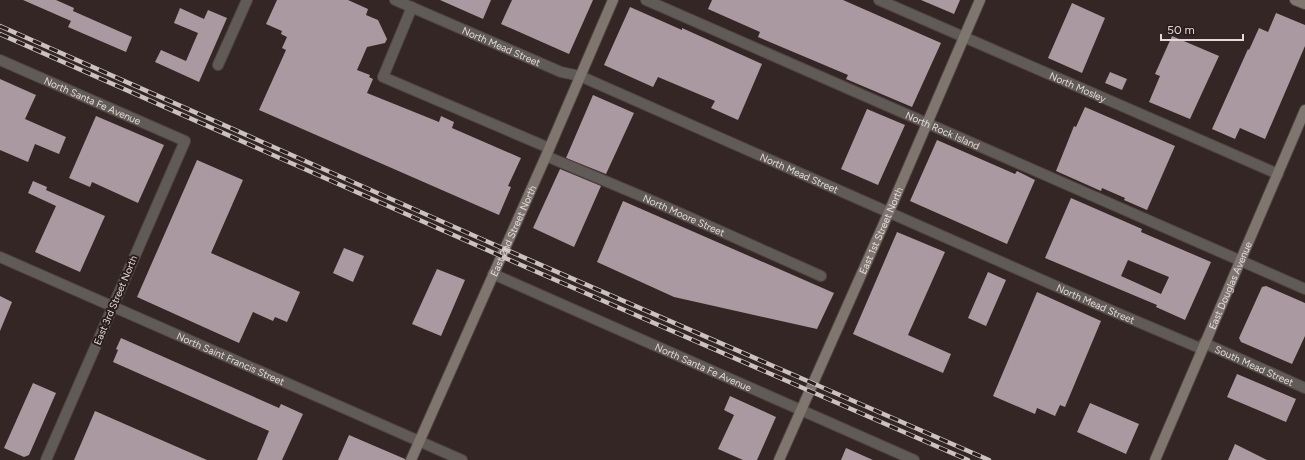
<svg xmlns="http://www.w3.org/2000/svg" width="1305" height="460" viewBox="0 0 1305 460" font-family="Figtree,sans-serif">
<rect width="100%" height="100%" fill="#342625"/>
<!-- building -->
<path fill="#aa99a1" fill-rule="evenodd" d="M23 0H56L74 8 73 11 132 37 126 52 68 27 71 21Z
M277 0H348L368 9 366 15 378 20 387 39 385 43 367 47 357 70 370 75 369 77 373 79 367 93 439 122 441 116 454 122 452 128 521 158 508 186 511 187 499 215 259 110 286 50 282 48 287 37 281 34 282 31 266 24Z
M440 0H491L483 19Z
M512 0H593L569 54 501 24Z
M712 0H843L941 43 912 107 846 79 848 75 758 37 760 32 708 9Z
M921 0H960L954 14Z
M1072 3 1105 18 1082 73 1048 58Z
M630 7 682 30V28L762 64 738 120 711 108 715 101 658 77 653 87 604 65Z
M180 8 204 19 208 10 227 18 199 82 155 62 161 50 186 61 198 33 174 23Z
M1276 13 1305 25V46L1265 139 1240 128 1235 139 1212 129 1248 49 1249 50 1259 28 1268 32Z
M1172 36 1219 56 1190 119 1149 102 1160 76 1155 74Z
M1110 72 1127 79 1122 90 1105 83Z
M0 79 36 95 25 119 66 137 59 154 35 144 28 162 0 150Z
M593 95 634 113 606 174 566 158Z
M1085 107 1175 146 1147 210 1124 200 1125 198 1102 188 1101 191 1056 171 1074 126 1076 127Z
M867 109 905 125 878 185 841 169Z
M96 116 164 145 138 203 92 182 90 187 69 178Z
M937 140 1015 174 1017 171 1035 180 1007 244 910 201Z
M197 160 243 180 211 253 300 292 287 322 275 317 273 321 253 312 239 343 137 297Z
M560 169 601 186 574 247 533 228Z
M33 181 47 187 46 190 105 216 80 272 35 252 56 206 28 193Z
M1071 198 1142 229 1141 232 1211 262 1185 320 1156 307 1157 305 1045 258ZM1128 260 1169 277 1161 294 1121 276Z
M623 201 834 293 817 329 674 297 597 262Z
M897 232 945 252 908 335 951 354 943 373 853 334Z
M344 248 364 256 353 282 333 273Z
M437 269 465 280 441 336 412 324Z
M988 272 1006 280 986 326 968 318Z
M1266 286 1305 303V336L1292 364 1241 342 1239 338 1262 287Z
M1037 292 1101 321 1065 407 1060 405 1055 416 1037 408 1035 414 993 396Z
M0 296 12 302 0 331Z
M121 338 279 408 281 404 303 414 282 460H257L269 431 113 362 118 350 116 349Z
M1237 374 1296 399 1286 422 1227 397Z
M33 383 56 393 29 455 24 457 4 448Z
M730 396 776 417 757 460H743L718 449 734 415 724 410Z
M1090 403 1139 424 1126 454 1077 432Z
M95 411 207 460H74Z
M349 435 405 459V460H338Z
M1235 444 1267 460H1228Z
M846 448 873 460H841Z"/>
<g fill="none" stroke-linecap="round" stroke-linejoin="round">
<defs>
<g id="street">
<path id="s1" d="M395 0 561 72 580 76 1110 310 1202 349"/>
<path id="s2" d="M646 0 1305 289"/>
<path id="s3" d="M879 0 1278 174"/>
<path d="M412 7 383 77 549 148"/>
<path id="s4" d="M0 60 185 141 46 460"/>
<path d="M218 65 247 0"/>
<path id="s5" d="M546 156 655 202 821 276"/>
<path id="s6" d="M0 257 462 460"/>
<path id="s7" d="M493 274 914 460"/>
<path id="s8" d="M1204 343 1305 388"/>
</g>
<g id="secondary">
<path d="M1295 0 1305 4"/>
<path id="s9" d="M411 460 546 156 613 0"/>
<path id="s10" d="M779 460 889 212 980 0"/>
<path id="s11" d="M1155 460 1305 110"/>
</g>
</defs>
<!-- street casing -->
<use href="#street" stroke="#504342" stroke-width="12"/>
<!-- secondary casing -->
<use href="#secondary" stroke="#504342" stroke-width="12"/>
<!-- street -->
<use href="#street" stroke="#615b57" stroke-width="10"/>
<!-- secondary -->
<use href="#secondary" stroke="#807670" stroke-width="10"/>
<defs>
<path id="rail" d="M0 26 486 241 989 460
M0 34 521 265 968 460"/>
</defs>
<!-- rail casing -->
<use href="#rail" stroke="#ccc1c1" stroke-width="4.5"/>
<!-- rail -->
<use href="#rail" stroke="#2a1c1c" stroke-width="3" stroke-dasharray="9" stroke-linecap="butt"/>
</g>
<g text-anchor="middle" stroke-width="4" stroke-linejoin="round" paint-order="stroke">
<!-- street labels -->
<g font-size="10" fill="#e3d9d9" stroke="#2a1c1c">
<text dy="4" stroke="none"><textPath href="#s1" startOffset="116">North Mead Street</textPath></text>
<text dy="4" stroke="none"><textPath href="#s3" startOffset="217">North Mosley</textPath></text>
<text dy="4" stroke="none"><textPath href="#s4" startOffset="101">North Santa Fe Avenue</textPath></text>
<text dy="4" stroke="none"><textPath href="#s2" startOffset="324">North Rock Island</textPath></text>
<text dy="4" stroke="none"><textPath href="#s1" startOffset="440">North Mead Street</textPath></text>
<text dy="4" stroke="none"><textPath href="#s5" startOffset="150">North Moore Street</textPath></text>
<text dy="4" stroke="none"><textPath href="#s9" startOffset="251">East 2nd Street North</textPath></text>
<text dy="4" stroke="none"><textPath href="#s10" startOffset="251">East 1st Street North</textPath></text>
<text dy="4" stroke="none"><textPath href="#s11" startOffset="190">East Douglas Avenue</textPath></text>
<text transform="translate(115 300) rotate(-67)" y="4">East 3rd Street North</text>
<text dy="4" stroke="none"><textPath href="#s1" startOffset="764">North Mead Street</textPath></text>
<text dy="4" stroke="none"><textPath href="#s6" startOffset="252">North Saint Francis Street</textPath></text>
<text dy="4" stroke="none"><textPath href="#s8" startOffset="55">South Mead Street</textPath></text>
<text dy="4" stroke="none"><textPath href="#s7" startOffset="230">North Santa Fe Avenue</textPath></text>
</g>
</g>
<!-- scale -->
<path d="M1161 34v6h82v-6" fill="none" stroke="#e3d9d9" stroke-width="2"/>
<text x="1167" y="34" font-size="12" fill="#e3d9d9" stroke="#2a1c1c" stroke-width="3" paint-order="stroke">50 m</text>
</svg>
